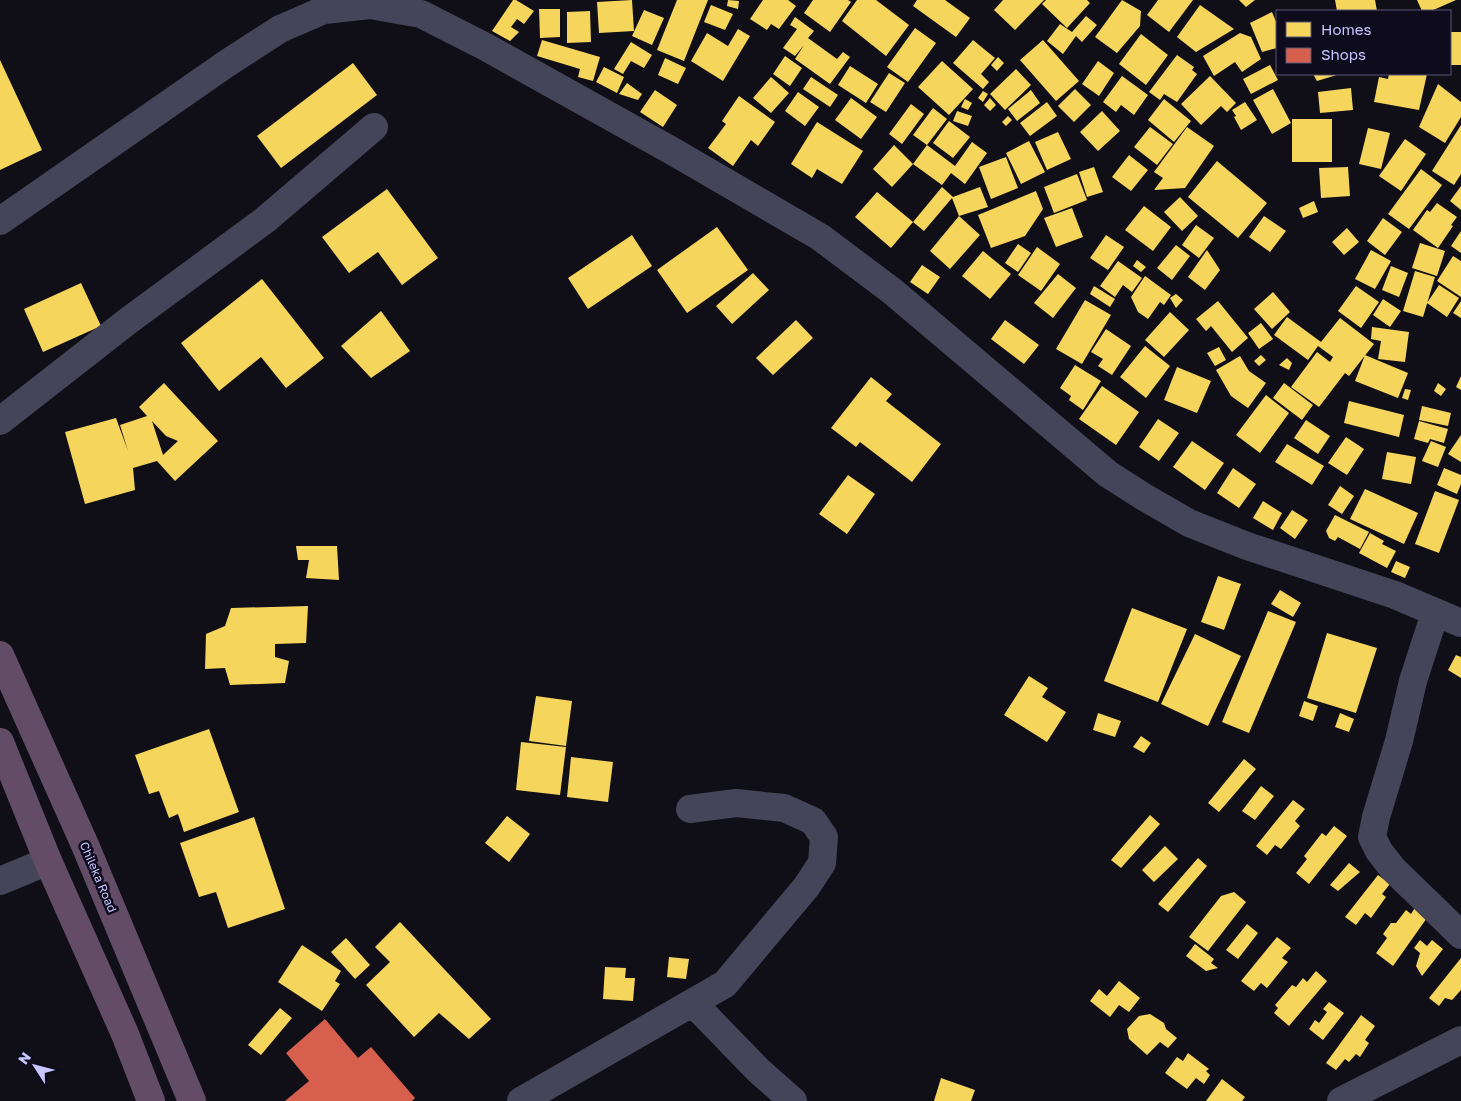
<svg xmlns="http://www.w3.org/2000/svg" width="1461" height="1101" viewBox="0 0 1461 1101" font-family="'Golos Text',sans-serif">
<rect width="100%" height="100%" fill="#100f18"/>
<!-- homes -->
<path fill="#f6d55c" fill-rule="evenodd" d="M513 0H516L534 11 524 24 517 19 511 27 519 32 510 41 492 31Z
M632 0 634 31 599 33 597 2Z
M677 0H708L684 61 657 50Z
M728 0 739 1 738 9 727 6Z
M763 0H788L796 6 779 29 771 24 767 30 750 19Z
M813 0H848L851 2 830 32 804 13Z
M857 0H876L909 25 886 56 842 21Z
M917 0H945L970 18 956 37 913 6Z
M1003 0H1044L1015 30 994 10Z
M1046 0H1087L1090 3 1067 28 1042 4Z
M1122 0 1141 11 1140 26 1117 53 1095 37Z
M1158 0H1193L1169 32 1147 15Z
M1239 0H1255L1246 7Z
M1335 0H1375L1377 11H1337Z
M1417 0H1456L1431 11H1422Z
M711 5 733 14 725 30 704 22Z
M1200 5 1234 29 1196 52 1177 37Z
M539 9H560V37L540 38Z
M644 10 664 18 652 45 632 36Z
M590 11 591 42 567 43V12Z
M1272 12 1277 24V48L1262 52 1250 23Z
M1086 16 1097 25 1082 42 1076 36 1063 54 1047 41 1060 24 1072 32Z
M795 17 814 31 808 38 837 59 843 52 850 57 830 84 795 59 804 45 795 56 783 48 797 29 790 25Z
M915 28 936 43 908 82 887 67Z
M738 29 750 36 723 81 691 61 707 33 728 46Z
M1450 32H1461V65H1450Z
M1240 33 1251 37 1261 59 1242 72 1235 62 1214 76 1203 56Z
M1141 34 1168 55 1146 85 1119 64Z
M542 40 600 57 593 81 578 77 580 69 537 56Z
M973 40 995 58 981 74 989 82 983 89 953 63Z
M1043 40 1079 81 1056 101 1020 60Z
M631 42 652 55 644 68 631 61 623 74 614 69Z
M1177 55 1194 67 1192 70 1197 74 1177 102 1164 94 1160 100 1149 92Z
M785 56 802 68 790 86 773 74Z
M998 57 1004 63 997 71 991 65Z
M665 58 686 68 678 84 658 75Z
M0 60 42 150 0 170Z
M942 61 973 89 949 115 918 87Z
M1098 61 1114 73 1099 96 1082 84Z
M353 63 377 95 281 168 257 136Z
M1270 65 1278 80 1251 94 1243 79Z
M850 66 878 84 866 103 838 85Z
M604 67 624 77 617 93 596 82Z
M1016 69 1031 85 1005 110 990 94Z
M889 73 905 83 886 112 870 102Z
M1313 74H1340L1317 81Z
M1389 74H1427L1419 110 1374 102 1379 77 1388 79Z
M1122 76 1148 95 1134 115 1121 105 1116 112 1103 102Z
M1210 76 1236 103 1227 112 1221 106 1201 125 1181 104Z
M771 77 789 93 771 113 753 98Z
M811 77 838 95 830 107 803 89Z
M627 83 642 94 638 100 619 94Z
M1438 84 1461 102V117L1445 143 1419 127Z
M1351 88 1353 110 1320 113 1318 92Z
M1075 89 1091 105 1074 122 1058 106Z
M1273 89 1291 123 1272 134 1253 100Z
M655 90 677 105 663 127 640 112Z
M1031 90 1040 103 1017 121 1008 109Z
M983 91 988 94 983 102 978 98Z
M798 92 819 107 805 126 785 111Z
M739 96 775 122 758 146 751 140 733 166 708 148 726 124 722 121Z
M851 98 877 117 861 139 835 120Z
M990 98 996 105 990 111 984 105Z
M965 99 972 103 968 110 961 107Z
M1164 99 1191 121 1174 142 1148 120Z
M1047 102 1057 116 1030 136 1020 123Z
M1245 102 1257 120 1241 130 1234 117 1236 116 1232 110Z
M911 104 924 114 902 144 889 134Z
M933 108 947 119 927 145 913 135Z
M957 111 972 116 968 126 953 121Z
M1102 111 1120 131 1098 151 1080 132Z
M1008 116 1012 120 1006 126 1002 122Z
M1292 119H1332V162H1292Z
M949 121 970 137 953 158 933 143Z
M817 122 863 151 842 184 817 169 812 178 791 164Z
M1461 125V174L1454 185 1432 171Z
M1150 127 1173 144 1157 165 1134 147Z
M1187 127 1214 146 1185 188 1154 190 1163 178 1154 172Z
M1368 128 1390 133 1381 169 1359 164Z
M1058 132 1071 159 1047 170 1035 142Z
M1405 139 1426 154 1401 191 1379 176Z
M1029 141 1045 172 1021 184 1006 153Z
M972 142 987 153 965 184 951 173 942 185 913 164 927 145 955 166Z
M894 145 913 164 892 187 873 169Z
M1129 155 1148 170 1131 191 1112 177Z
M1006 157 1018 188 991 199 979 167Z
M1217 161 1267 203 1238 238 1188 197Z
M1094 167 1103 192 1087 197 1079 172Z
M1348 167 1350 196 1321 198 1319 168Z
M1421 169 1442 185 1409 229 1388 214Z
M1077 174 1087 200 1054 213 1044 187Z
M1461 186V210L1450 201Z
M942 187 953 197 980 187 988 207 959 216 952 198 924 231 913 222Z
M387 189 438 258 402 285 378 252 349 273 322 237Z
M1036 191 1043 209 1025 236 991 248 978 215Z
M877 192 913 222 891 248 855 217Z
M1180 197 1198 216 1182 231 1164 212Z
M1314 201 1318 212 1303 218 1299 208Z
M1437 203 1457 217 1451 225 1453 226 1438 248 1413 230 1427 210 1430 212Z
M1144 206 1171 227 1153 251 1125 230Z
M1072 208 1083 237 1056 247 1044 218Z
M959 216 980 235 950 269 930 251Z
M1264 216 1286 231 1270 252 1249 237Z
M1383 218 1402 232 1385 255 1367 241Z
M1196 225 1214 238 1199 258 1182 245Z
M717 227 748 270 687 313 657 270Z
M1347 228 1359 242 1344 255 1332 242Z
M1461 231V253L1451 246Z
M632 235 652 266 588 309 568 278Z
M1106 235 1124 247 1108 270 1090 258Z
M1420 243 1445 251 1437 276 1412 268Z
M1018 244 1031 253 1018 272 1005 263Z
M1176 245 1190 256 1172 280 1157 268Z
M1037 247 1060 264 1041 291 1018 275Z
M1207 250 1220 270 1205 290 1188 277Z
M1371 250 1391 261 1375 289 1355 279Z
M983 251 1011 274 990 299 962 276Z
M1453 256 1461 261V297L1437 281Z
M1137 260 1146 267 1141 272 1133 266Z
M1118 261 1142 278 1132 292 1123 285 1115 297 1100 286Z
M922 265 940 277 928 294 910 282Z
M1391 266 1408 273 1399 297 1382 290Z
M1415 271 1435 277 1423 317 1403 311Z
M753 273 769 290 732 324 716 306Z
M1058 274 1076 288 1053 318 1034 303Z
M1145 276 1171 295 1164 305 1160 302 1148 319 1138 312 1131 297Z
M262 279 324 358 286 388 261 357 219 391 181 343Z
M81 283 101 326 43 352 24 309Z
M1439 285 1459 298 1447 317 1427 303Z
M1094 286 1115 299 1110 307 1090 294Z
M1356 286 1379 302 1361 328 1338 311Z
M1273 292 1290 312 1272 329 1254 309Z
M1176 294 1183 300 1176 308 1170 298Z
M1383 299 1401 311 1390 327 1373 315Z
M1085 300 1111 315 1082 364 1056 349Z
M1218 301 1248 338 1232 352 1211 326 1206 331 1196 319Z
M1461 301V318L1453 313Z
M381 311 410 351 371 378 341 346Z
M1170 312 1189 330 1164 357 1145 340Z
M1287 317 1321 342 1340 318 1374 344 1349 376 1345 373 1319 407 1291 387 1317 352 1330 362 1333 357 1318 346 1308 360 1274 335Z
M796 320 813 338 773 375 756 358Z
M1005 320 1039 345 1024 364 991 339Z
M1261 323 1273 339 1259 349 1248 333Z
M1372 327 1409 332 1405 362 1378 359 1381 341 1371 339Z
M1106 329 1131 346 1112 375 1098 366 1103 359 1091 352Z
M1145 346 1170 366 1146 398 1120 377Z
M1219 347 1226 360 1215 366 1207 353Z
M1261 355 1266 360 1259 366 1254 361Z
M1365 355 1408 373 1398 398 1355 381Z
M1240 356 1249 371 1266 383 1248 408 1231 396 1216 370Z
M1287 358 1292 363 1289 370 1279 365Z
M1075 365 1101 381 1083 410 1069 400 1071 396 1060 388Z
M1177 367 1211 381 1197 413 1164 400Z
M1461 376V390L1456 387Z
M871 377 892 394 886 401 941 444 912 482 860 442 856 447 831 428Z
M164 383 218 441 175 481 157 461 133 468 135 490 85 504 65 432 116 418 128 451 120 425 147 416 139 407ZM152 421 166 436 178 441 163 455Z
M1284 383 1313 405 1302 420 1273 398Z
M1438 383 1446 389 1441 396 1434 391Z
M1102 386 1139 412 1116 445 1079 419Z
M1405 389 1411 390 1408 400 1402 398Z
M1266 395 1289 413 1260 453 1236 435Z
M1349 401 1404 415 1399 437 1344 423Z
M1422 406 1451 413 1448 426 1419 420Z
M1158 419 1179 433 1159 461 1139 447Z
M1306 420 1330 436 1318 454 1294 438Z
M1419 421 1448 429 1444 443 1430 439 1428 443 1414 439Z
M1461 435V462L1448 454Z
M1346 437 1364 449 1347 475 1328 463Z
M1192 441 1224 463 1205 490 1173 467Z
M1431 441 1446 447 1438 467 1422 461Z
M1287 444 1324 466 1312 485 1275 462Z
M1387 452 1416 457 1411 484 1382 479Z
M1233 468 1256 484 1239 508 1217 493Z
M1444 468 1461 475V484L1457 494 1437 485Z
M848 475 875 494 847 534 819 514Z
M1340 486 1354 496 1342 514 1328 505Z
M1365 489 1418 513 1404 544 1350 519Z
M1435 491 1459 500 1439 553 1415 544Z
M1263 501 1282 513 1273 530 1253 518Z
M1292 510 1308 520 1295 539 1280 528Z
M1335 515 1369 532 1360 549 1338 537 1335 541 1329 538 1326 531Z
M1370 533 1384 541 1382 544 1396 551 1387 568 1359 553Z
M296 546H337L339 580 306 578 309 560H298Z
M1396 561 1410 567 1405 578 1391 572Z
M1218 576 1241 584 1224 630 1201 622Z
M1280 590 1301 603 1293 617 1271 604Z
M308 606 306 643 275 644V657L289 661 285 683 230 685 225 668 205 669 206 634 225 626 231 608Z
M1132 608 1187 629 1158 702 1104 681Z
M1268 611 1296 622 1249 733 1222 722Z
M1327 633 1377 648 1356 713 1307 698Z
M1195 634 1241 656 1208 726 1161 704Z
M1456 655 1461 657V678L1448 670Z
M1029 676 1048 688 1042 697 1066 712 1047 742 1004 715Z
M536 696 572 701 566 746 529 741Z
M1304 701 1318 706 1313 721 1299 716Z
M1098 713 1121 721 1115 737 1093 730Z
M1340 713 1354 719 1349 732 1335 727Z
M209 729 239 812 184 832 178 814 169 818 159 791 149 794 135 755Z
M1141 736 1151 743 1144 753 1133 747Z
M521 742 566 747 560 795 516 790Z
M571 757 613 762 608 802 567 797Z
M1244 759 1256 769 1219 812 1208 803Z
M1261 786 1274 796 1255 820 1242 811Z
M1293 800 1305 809 1295 821 1300 826 1281 849 1275 845 1267 855 1256 846Z
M1150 815 1160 824 1121 868 1111 860Z
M507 816 530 834 509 862 485 843Z
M254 817 285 909 228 928 216 892 199 897 180 843Z
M1334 826 1347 836 1309 884 1296 873 1307 859 1304 856 1322 833 1326 836Z
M1165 846 1178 859 1154 882 1142 870Z
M1198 858 1207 866 1168 912 1158 904Z
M1349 863 1360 872 1338 891 1330 885Z
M1378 875 1390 884 1382 894 1386 897 1371 918 1365 913 1356 925 1345 917Z
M1234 892 1246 902 1208 951 1189 937 1221 896Z
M1416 906 1429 915 1393 966 1376 953 1387 938 1383 934 1391 923H1396L1406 910 1411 914Z
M400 922 491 1019 469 1039 439 1013 414 1037 366 985 390 962 375 947Z
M1247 924 1258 933 1238 959 1226 950Z
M1277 937 1291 948 1282 958 1288 962 1267 988 1261 983 1254 991 1241 981Z
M346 938 370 965 355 979 331 952Z
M1420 940 1427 946 1432 940 1443 949 1422 976 1416 966 1420 953 1414 948Z
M1195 944 1214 959 1211 963 1218 968 1206 971 1186 956Z
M302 945 341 971 335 981 340 984 322 1011 278 982Z
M669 957 689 959 686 979 667 977Z
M1461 958V990L1452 1000 1445 998 1439 1006 1429 998Z
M605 967 626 968 625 978H635L633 1001 603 999Z
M1316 971 1327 981 1289 1026 1274 1013 1278 1008 1275 1005 1292 985 1296 987 1303 978 1307 982Z
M1119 981 1140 998 1129 1012 1119 1005 1110 1017 1090 1001 1099 989 1107 996Z
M1329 1002 1344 1013 1323 1040 1309 1029 1315 1020 1319 1023 1327 1012 1323 1009Z
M280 1008 292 1018 261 1055 248 1045Z
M1150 1014 1164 1023 1166 1029 1177 1038 1168 1048 1160 1042 1147 1055 1129 1039 1127 1029 1139 1016Z
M1361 1015 1375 1026 1365 1040 1369 1043 1360 1057 1356 1054 1349 1062 1345 1059 1336 1070 1326 1063Z
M1188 1053 1209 1069 1206 1071 1210 1075 1204 1084 1196 1078 1187 1089 1165 1073 1177 1057 1183 1061Z
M941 1078 975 1090 971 1101H934Z
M1222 1079 1245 1097 1242 1101H1206Z"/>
<!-- shops -->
<path fill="#d6604d" d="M325 1019 358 1058 371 1047 415 1098 412 1101H285L309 1081 286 1053Z"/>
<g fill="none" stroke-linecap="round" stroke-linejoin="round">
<!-- street -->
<path stroke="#444559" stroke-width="28" d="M0 221 226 64 280 29 324 10 370 5 421 14 484 46 674 152 820 237 892 291 1108 474 1144 497 1189 523 1247 546 1395 595 1461 623
M0 421 128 321 265 220 374 127
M1435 613 1413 681 1399 741 1376 817 1372 837 1379 851 1393 869 1461 935
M0 881 48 861
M693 1003 758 1070 793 1101
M521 1101 725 984 807 886 822 863 824 837 813 821 784 808 736 803 690 809
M1341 1101 1461 1040"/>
<!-- highway -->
<path stroke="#624c66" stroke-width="28" d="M0 655 85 845 192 1101
M0 742 48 861 125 1034 151 1101"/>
</g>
<g text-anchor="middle" stroke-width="5" stroke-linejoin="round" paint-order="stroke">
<!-- street labels -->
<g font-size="12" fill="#c8c6ff" stroke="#0d0b1c">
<text transform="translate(98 877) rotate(67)" y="4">Chileka Road</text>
</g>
</g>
<!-- legend -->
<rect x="1276" y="10" width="175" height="65" fill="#0d0b1c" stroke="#585677"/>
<rect x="1286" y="22" width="25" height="15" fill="#f6d55c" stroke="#585677"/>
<text x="1321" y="35" font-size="15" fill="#c8c6ff">Homes</text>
<rect x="1286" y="48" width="25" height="15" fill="#d6604d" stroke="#585677"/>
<text x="1321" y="60" font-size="15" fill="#c8c6ff">Shops</text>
<!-- north arrow -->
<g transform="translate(35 1066) rotate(306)" stroke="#0d0b1c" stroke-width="4" paint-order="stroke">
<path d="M0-4L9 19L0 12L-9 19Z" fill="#c8c6ff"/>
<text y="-8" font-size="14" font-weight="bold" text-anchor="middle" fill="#c8c6ff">N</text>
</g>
</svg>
